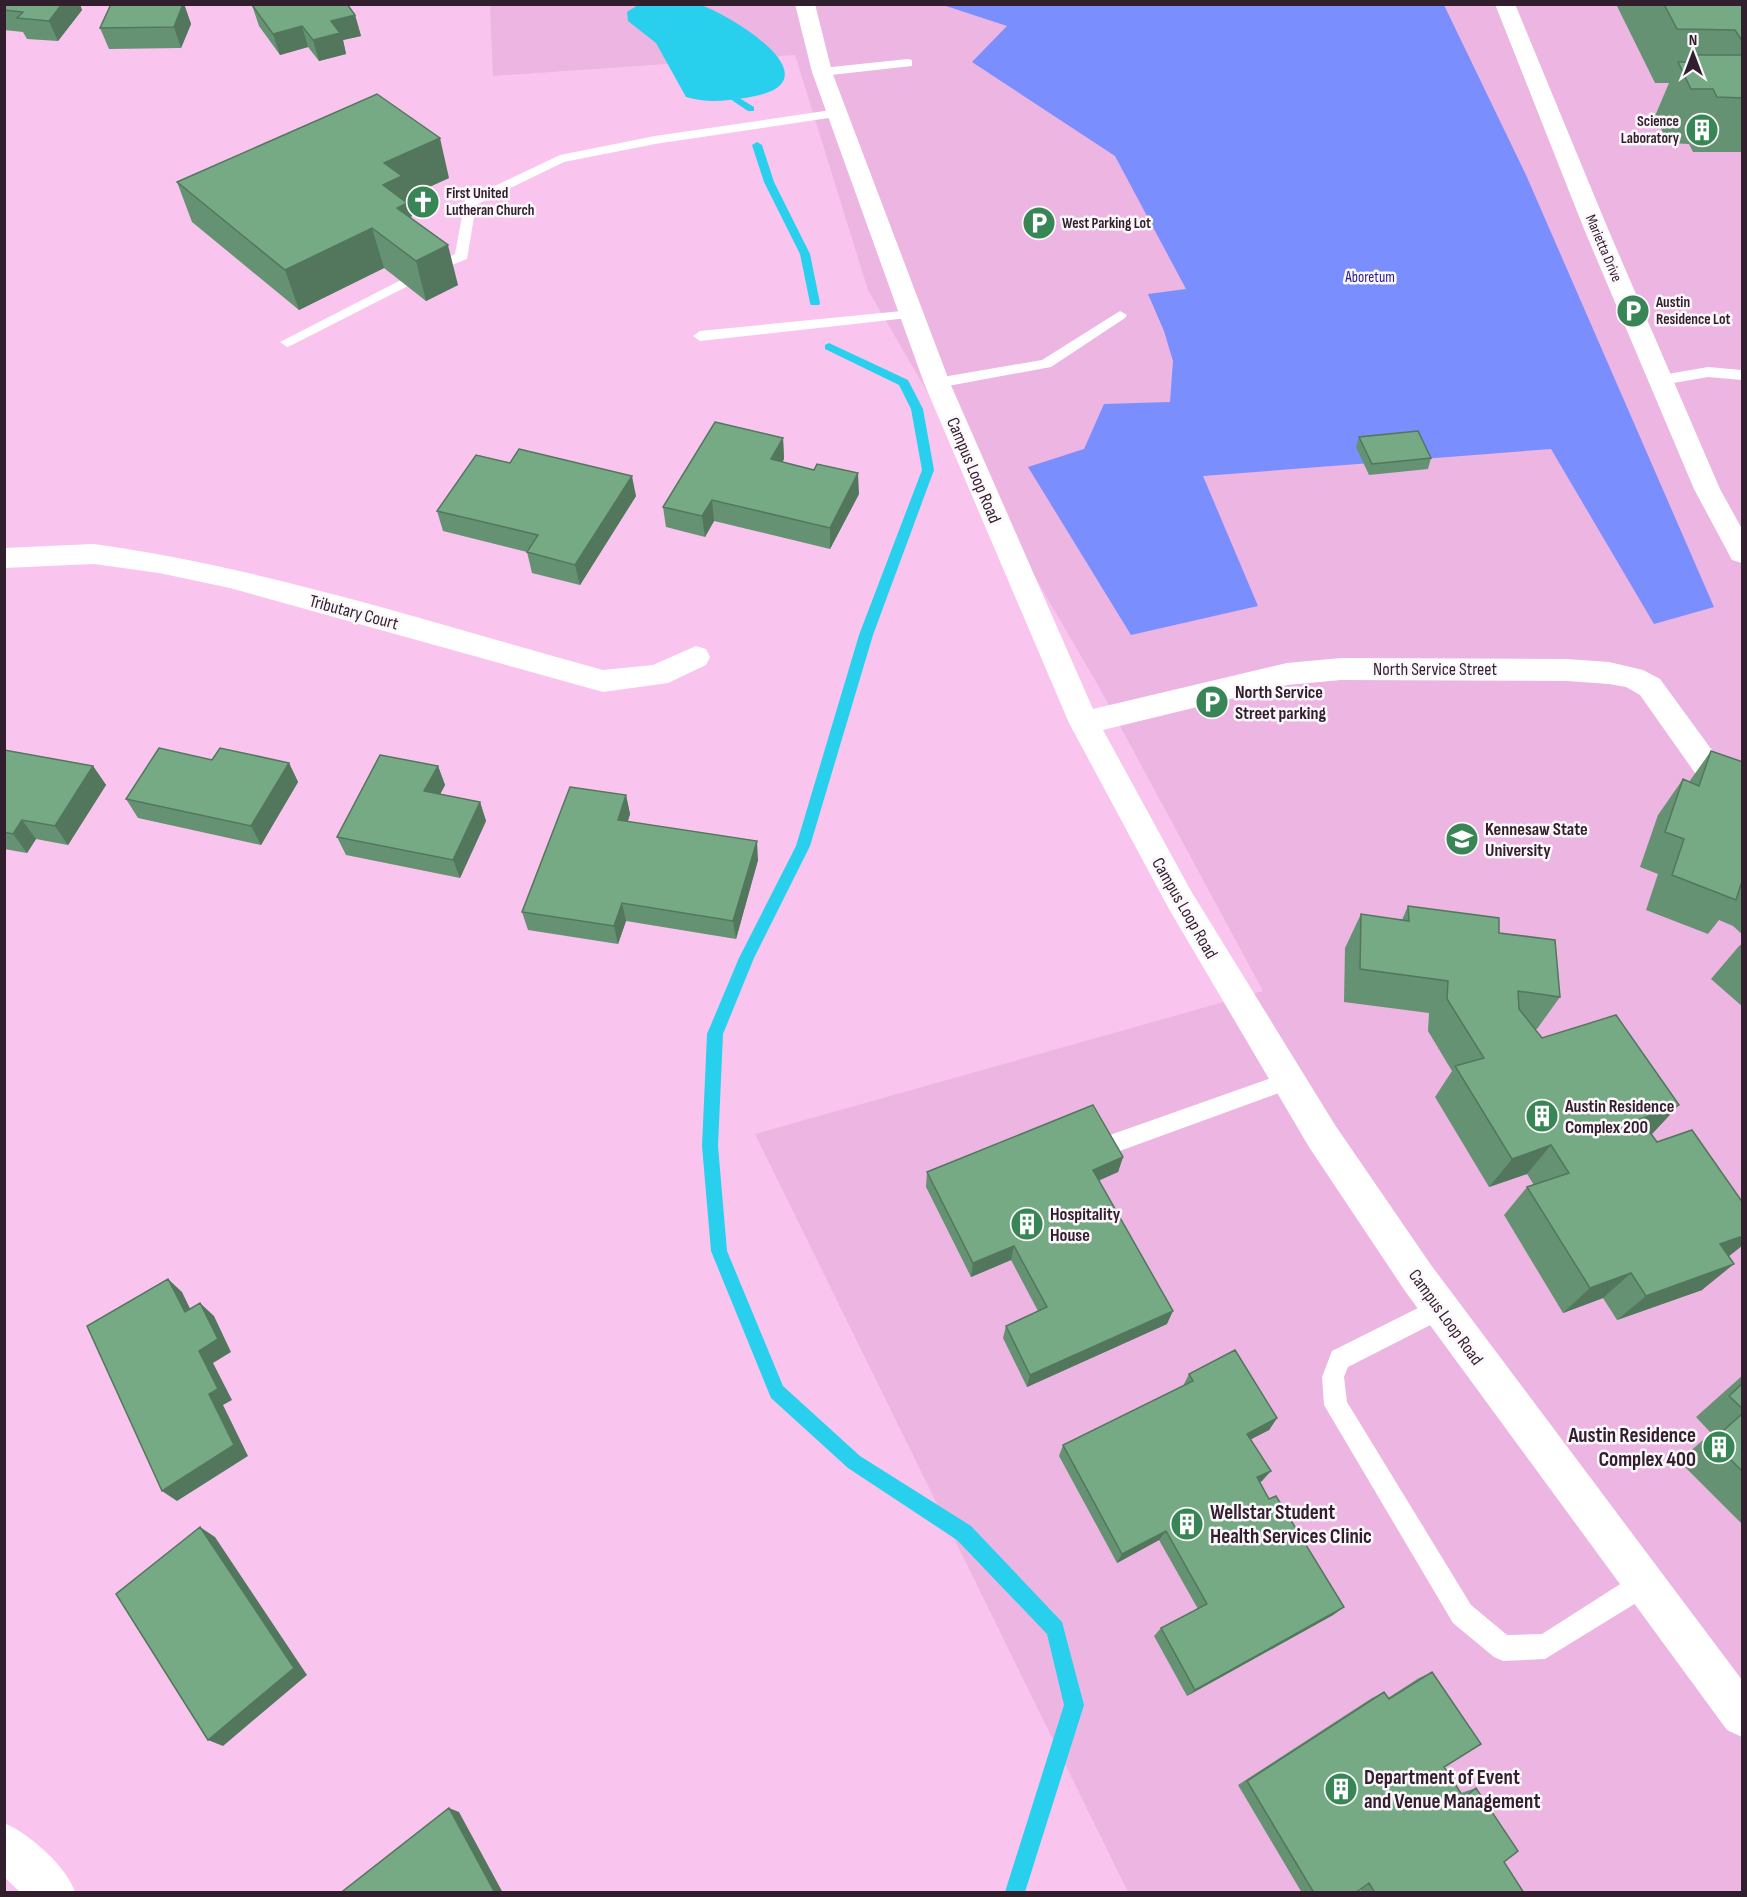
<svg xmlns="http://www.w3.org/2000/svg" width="1747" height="1897" viewBox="0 0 1747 1897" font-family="'Sofia Sans Condensed',sans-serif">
<rect width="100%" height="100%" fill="#f9c5ee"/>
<!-- built -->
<path fill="#ecb5e2" d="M490 5H1742V1892H1128L755 1134 1263 991 1099 687 868 290 795 55 493 76Z"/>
<!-- forest -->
<path fill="#7a8efe" d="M943 5H1444L1526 175 1714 607 1654 624 1551 449 1203 476 1258 606 1131 635 1028 467 1084 449 1104 404 1170 402 1173 361 1164 331 1148 294 1186 289 1115 156 972 62 1007 26Z"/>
<!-- water -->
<path fill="#29d0ee" d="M701 5C738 19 841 84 745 98 724 101 707 103 686 97L656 43 628 21 627 12 638 5Z"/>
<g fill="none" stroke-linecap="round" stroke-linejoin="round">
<!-- stream -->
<path fill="#29d0ee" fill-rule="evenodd" d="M736 96 754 107V111H748L733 101 731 99Z
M757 142 762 145 774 182 810 254 820 303 819 305H811L810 303 800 254 764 182 752 145Z
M829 343 908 380 923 409 934 470 873 635 810 846 754 958 723 1034 718 1146 727 1251 783 1386 860 1456 971 1526 1062 1622 1084 1705 1025 1892H1005L1064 1705 1047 1634 957 1540 848 1468 771 1398 711 1251 702 1146 707 1034 739 958 796 846 859 635 922 470 911 409 899 385 825 349V345Z"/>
<!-- service -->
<path fill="#fff" fill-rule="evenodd" d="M908 59 912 60V66L822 76 816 72 822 68Z
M838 109 844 113 842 116 655 144 564 162 476 205 467 259 434 272 427 268 455 254 465 200 560 155 655 136Z
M403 279 408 280V286L292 345 287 347 280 342Z
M912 310 917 311V317L700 341 693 336 700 331Z
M1120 311 1127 315 1125 318 1051 367 937 388 930 383 937 378 1042 360Z
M1708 367 1742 370V380L1708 377 1662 385 1655 380 1662 375Z
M1288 1072 1295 1075 1298 1081 1295 1087 1117 1152 1110 1149 1106 1142 1110 1135Z
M1440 1297 1448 1300 1451 1308 1448 1316 1348 1367 1344 1377 1347 1402 1471 1605 1507 1635 1542 1634 1636 1574 1645 1571 1654 1574 1657 1583 1654 1592 1545 1659 1503 1661 1494 1657 1453 1623 1324 1405 1322 1377 1332 1351Z"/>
<!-- minor -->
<path fill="#fff" fill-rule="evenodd" d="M795 4H815L832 72 950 383 1093 709 1287 663 1341 658 1567 659 1609 662 1643 670 1660 679 1717 757 1742 772V798L1695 773 1640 695 1626 687 1609 684 1567 681 1341 680 1287 685 1103 730 1191 891 1335 1125 1431 1265 1742 1680V1737L1727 1730 1405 1291 1309 1147 1169 909 1069 723 924 383 812 72Z
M1495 4H1515L1608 229 1720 489 1742 529V563L1732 560 1694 489 1584 229Z
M94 544C267 568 435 624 603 670L653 665 696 646 706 649 710 657 706 665 668 683 603 692 230 588 159 573 94 564 4 568V548Z
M4 1823C29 1833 67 1867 75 1892H20L4 1877Z"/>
</g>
<!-- wall -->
<path fill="#659272" d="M4 4 82 10 58 41 27 39 23 32 4 30Z
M111 4H184L191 24 181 48 109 49 100 28Z
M1616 4H1743V152H1693L1689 144 1668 143 1655 116 1669 83H1655Z
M252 5 355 15 361 36 343 40 346 54 319 61 308 47 280 55 259 26Z
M449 178 407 197 412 216 411 218 458 285 426 301 384 268 299 310 192 222 177 182Z
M1359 437 1431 458 1428 469 1369 475 1356 447Z
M783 438 784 459 782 462 859 494 830 549 714 521 705 537 666 527 663 507Z
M636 496 580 585 532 573 527 552 443 531 437 511Z
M4 750 93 766 106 785 68 845 36 839 27 853 4 849Z
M1711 751 1743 762V935L1733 926 1719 920 1708 934 1646 910 1658 874 1640 867 1658 815 1683 779 1689 782Z
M289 763 298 782 261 845 138 818 126 799Z
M438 766 445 785 440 794 480 802 486 821 460 878 346 855 337 837Z
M626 795 630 814 628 821 758 860 736 939 626 921 618 944 528 930 522 912Z
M1408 906 1499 933 1560 997 1537 1029H1535L1542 1038 1679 1105 1651 1135 1657 1142 1743 1203V1245L1729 1256 1702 1290 1617 1320 1603 1298 1563 1313 1504 1215 1527 1187 1534 1185 1527 1174 1489 1187 1435 1097 1452 1071 1428 1031 1429 1013 1344 1002 1345 948 1361 914 1402 920Z
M1743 943V1007L1711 979 1739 946Z
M1123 1157 1118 1172 1099 1180 1167 1324 1027 1387 1003 1338 1006 1326 1038 1311 1011 1260 971 1277 926 1187 927 1172Z
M1189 1374 1277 1418 1269 1430 1251 1439 1262 1481 1260 1482 1269 1499 1344 1607 1333 1615 1187 1696 1154 1636 1161 1628 1198 1609 1159 1540 1117 1563 1059 1456 1063 1445 1183 1386Z
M1743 1375V1525L1679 1461 1711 1433 1696 1417Z
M1432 1672 1444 1767 1461 1793 1476 1788 1504 1862 1524 1893H1362L1360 1889 1355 1893H1302L1238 1785 1372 1698 1384 1692 1388 1698 1419 1678Z"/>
<!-- shaded-wall -->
<path fill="#52775d" d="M62 4H80L82 10 58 41 49 21Z
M183 4H184L191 24 181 48 174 27Z
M355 15 361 36 343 40 346 54 319 61 313 40 331 21Z
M302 26 308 47 280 55 273 34Z
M440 138 449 178 407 197 412 216 410 217 417 243 383 185 384 163Z
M372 228 384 268 299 310 285 270Z
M448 245 458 285 426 301 416 261Z
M783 438 784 459 772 480 771 459Z
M858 473 859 494 830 549V528Z
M632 476 636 496 580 585 575 565Z
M712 500 714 521 705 537 702 516Z
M289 763 298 782 261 845 251 826Z
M93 766 106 785 68 845 55 826Z
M438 766 445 785 432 810 424 791Z
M626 795 630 814 622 839 618 820Z
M480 802 486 821 460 878 453 860Z
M22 820 36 839 27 853 13 834Z
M757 841 758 860 736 939 733 921Z
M622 903 626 921 618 944 614 926Z
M1679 1105 1651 1135 1640 1119Z
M1551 1145 1527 1174 1489 1187 1512 1159Z
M1123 1157 1118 1172 1089 1185 1093 1170Z
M1743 1236V1245L1729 1256 1689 1271 1720 1244Z
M1014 1246 1011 1260 971 1277 973 1263Z
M1734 1264 1702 1290 1617 1320 1646 1296Z
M1631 1273 1603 1298 1563 1313 1590 1288Z
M168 1279 182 1292 198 1325 185 1312Z
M200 1303 214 1316 231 1352 213 1363 232 1400 223 1405 248 1456 177 1501 162 1491 209 1394 199 1351Z
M1173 1311 1167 1324 1027 1387 1030 1375Z
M1277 1418 1269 1430 1240 1445 1247 1434Z
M1271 1471 1262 1481 1248 1487 1257 1477Z
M200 1527 215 1537 307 1675 223 1746 208 1740Z
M1166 1531 1159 1540 1117 1563 1122 1554Z
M1344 1607 1333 1615 1187 1696 1195 1690Z
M449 1808 459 1812 503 1893H495Z"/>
<!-- building -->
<path fill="#75aa85" stroke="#52775d" stroke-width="1.5" d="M4 4H62L49 21 17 18 23 12 4 10Z
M111 4H183L174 27 100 28Z
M256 4H347L355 15 331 21 340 33 313 40 302 26 273 34 252 5Z
M1664 4H1743V42L1735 30 1677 29Z
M1693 55H1743V98L1717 97 1713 89H1691L1678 62H1697Z
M377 94 440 138 384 163 402 176 383 185 407 203 397 208 448 245 416 261 372 228 285 270 177 182Z
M715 422 783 438 771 459 814 470 817 464 858 473 830 528 712 500 702 516 663 507Z
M1418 431 1431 458 1372 464 1359 437Z
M519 449 632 476 575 565 527 552 538 535 437 511 476 455 510 463Z
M159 748 212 760 220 748 289 763 251 826 126 799Z
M4 750 93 766 55 826 22 820 13 834 4 832Z
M1711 751 1743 762V884H1741L1736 900 1672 875 1684 839 1665 832 1683 779 1699 786Z
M380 755 438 766 424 791 480 802 453 860 337 837Z
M570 787 626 795 618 820 757 841 733 921 622 903 614 926 522 912Z
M1408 906 1499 918V933L1555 940 1560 997 1518 991 1519 1009 1542 1038 1616 1015 1679 1105 1640 1119 1657 1142 1692 1130 1743 1203V1236L1720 1244 1734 1264 1646 1296 1631 1273 1590 1288 1527 1187 1569 1173 1551 1145 1512 1159 1455 1066 1484 1058 1447 999 1448 981 1360 969 1361 914 1409 921Z
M1093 1105 1123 1157 1093 1170 1173 1311 1030 1375 1006 1326 1047 1307 1014 1246 973 1263 927 1172Z
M168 1279 185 1312 200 1303 218 1339 199 1351 218 1389 209 1394 234 1445 162 1491 87 1326Z
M1235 1350 1277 1418 1247 1434 1271 1471 1257 1477 1269 1499 1276 1496 1344 1607 1195 1690 1161 1628 1207 1604 1166 1531 1122 1554 1063 1445 1193 1381 1189 1374Z
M1743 1383V1409L1729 1396Z
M1743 1413V1472L1712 1441Z
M200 1527 294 1668 208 1740 116 1594Z
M1432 1672 1481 1744 1444 1767 1464 1798 1476 1788 1518 1851 1504 1862 1524 1893H1375L1369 1883 1355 1893H1314L1247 1781 1384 1692 1389 1699Z
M449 1808 495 1893H344L343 1891Z"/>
<!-- icons -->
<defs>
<symbol id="building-disc" viewBox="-11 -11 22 22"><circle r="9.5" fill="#388655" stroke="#fcf7fb"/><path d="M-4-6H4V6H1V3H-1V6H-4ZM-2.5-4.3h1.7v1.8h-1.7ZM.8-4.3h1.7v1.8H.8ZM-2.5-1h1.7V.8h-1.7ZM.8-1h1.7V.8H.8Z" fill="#fff"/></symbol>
<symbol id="church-disc" viewBox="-11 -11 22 22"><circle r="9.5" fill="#388655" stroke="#fcf7fb"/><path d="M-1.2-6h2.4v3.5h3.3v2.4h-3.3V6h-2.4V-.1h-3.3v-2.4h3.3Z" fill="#fff"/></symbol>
<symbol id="parking-disc" viewBox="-11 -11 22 22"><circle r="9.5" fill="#388655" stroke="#fcf7fb"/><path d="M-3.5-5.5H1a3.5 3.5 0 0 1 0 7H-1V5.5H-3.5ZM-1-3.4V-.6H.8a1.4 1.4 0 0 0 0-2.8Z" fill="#fff"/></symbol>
<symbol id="university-disc" viewBox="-11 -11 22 22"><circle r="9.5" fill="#388655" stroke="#fcf7fb"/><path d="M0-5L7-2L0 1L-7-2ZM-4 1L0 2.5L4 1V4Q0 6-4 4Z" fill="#fff"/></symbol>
</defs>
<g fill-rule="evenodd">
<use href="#building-disc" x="1683" y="111" width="38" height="38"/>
<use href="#church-disc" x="404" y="183" width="38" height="38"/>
<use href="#parking-disc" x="1020" y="204" width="38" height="38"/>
<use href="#parking-disc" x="1614" y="292" width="38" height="38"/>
<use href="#parking-disc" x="1193" y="683" width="38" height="38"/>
<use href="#university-disc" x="1443" y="820" width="38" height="38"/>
<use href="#building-disc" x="1523" y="1097" width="38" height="38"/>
<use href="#building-disc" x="1008" y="1205" width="38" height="38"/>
<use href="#building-disc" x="1700" y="1428" width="38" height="38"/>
<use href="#building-disc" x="1168" y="1505" width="38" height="38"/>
<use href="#building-disc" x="1322" y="1770" width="38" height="38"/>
</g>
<g text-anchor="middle" stroke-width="5" stroke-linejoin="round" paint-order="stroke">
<!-- far-poi labels -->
<g font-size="15" font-weight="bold" fill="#321f2e" stroke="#fcf7fb" text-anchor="start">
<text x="1679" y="126" text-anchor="end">Science<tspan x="1679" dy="17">Laboratory</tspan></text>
<text x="446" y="198">First United<tspan x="446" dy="17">Lutheran Church</tspan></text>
<text x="1062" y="228">West Parking Lot</text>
<text x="1656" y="307">Austin<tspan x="1656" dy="17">Residence Lot</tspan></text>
</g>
<!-- far-street labels -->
<g font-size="15" fill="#321f2e" stroke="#fcf7fb">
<text transform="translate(1604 248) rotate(67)" y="5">Marietta Drive</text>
</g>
<!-- far-park labels -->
<g font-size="15" fill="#251a9d" stroke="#fcf7fb">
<text x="1370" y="282">Aboretum</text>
</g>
<!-- street labels -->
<g font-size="18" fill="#321f2e" stroke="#fcf7fb">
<text transform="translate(974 470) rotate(67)" y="6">Campus Loop Road</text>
<text transform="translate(354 612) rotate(15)" y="6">Tributary Court</text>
<text x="1435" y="675">North Service Street</text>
<text transform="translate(1185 908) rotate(60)" y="6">Campus Loop Road</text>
<text transform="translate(1446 1317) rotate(54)" y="6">Campus Loop Road</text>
</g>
<!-- poi labels -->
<g font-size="18" font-weight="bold" fill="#321f2e" stroke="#fcf7fb" text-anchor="start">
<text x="1235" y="698">North Service<tspan x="1235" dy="21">Street parking</tspan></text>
<text x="1485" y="835">Kennesaw State<tspan x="1485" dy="21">University</tspan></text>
<text x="1565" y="1112">Austin Residence<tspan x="1565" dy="21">Complex 200</tspan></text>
<text x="1050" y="1220">Hospitality<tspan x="1050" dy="21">House</tspan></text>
</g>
<!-- near-poi labels -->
<g font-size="21" font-weight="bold" fill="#321f2e" stroke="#fcf7fb" text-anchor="start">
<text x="1696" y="1442" text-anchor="end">Austin Residence<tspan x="1696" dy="24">Complex 400</tspan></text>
<text x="1210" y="1519">Wellstar Student<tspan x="1210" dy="24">Health Services Clinic</tspan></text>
<text x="1364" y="1784">Department of Event<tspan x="1364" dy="24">and Venue Management</tspan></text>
</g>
</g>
<!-- border -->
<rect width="1747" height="1897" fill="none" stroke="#321f2e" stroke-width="12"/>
<!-- north arrow -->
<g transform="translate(1693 54)" stroke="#fcf7fb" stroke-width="4.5" paint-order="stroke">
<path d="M0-4.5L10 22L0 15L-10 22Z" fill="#321f2e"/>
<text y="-9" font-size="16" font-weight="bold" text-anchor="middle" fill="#321f2e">N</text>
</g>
</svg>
